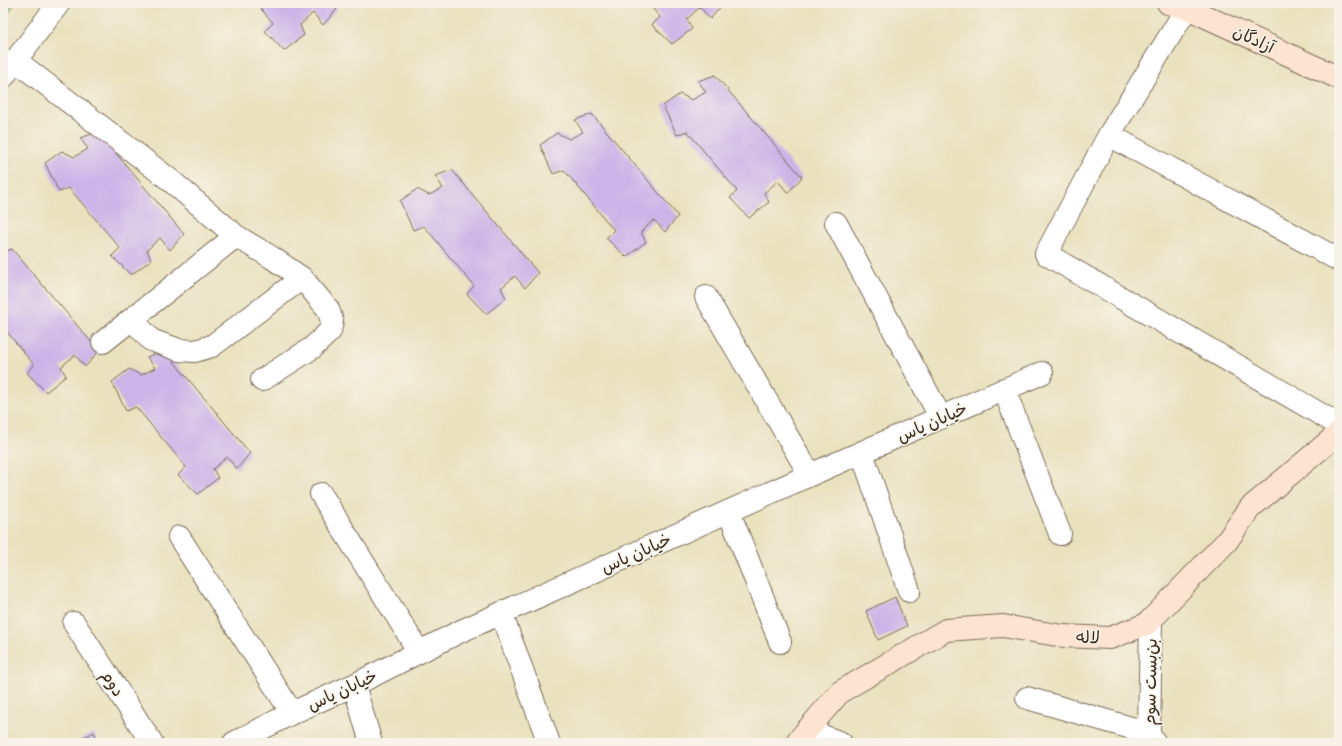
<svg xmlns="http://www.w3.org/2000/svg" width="1342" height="746" viewBox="0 0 1342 746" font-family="Itim,'Playpen Sans Arabic',sans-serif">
<rect width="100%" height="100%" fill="#f7f3e8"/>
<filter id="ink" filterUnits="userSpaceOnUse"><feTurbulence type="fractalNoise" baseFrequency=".025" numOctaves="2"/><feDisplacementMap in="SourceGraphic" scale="8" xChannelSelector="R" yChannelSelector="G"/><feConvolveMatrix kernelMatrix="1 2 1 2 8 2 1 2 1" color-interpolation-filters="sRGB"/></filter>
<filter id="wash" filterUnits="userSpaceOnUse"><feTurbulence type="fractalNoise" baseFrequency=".012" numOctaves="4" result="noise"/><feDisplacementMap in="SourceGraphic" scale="16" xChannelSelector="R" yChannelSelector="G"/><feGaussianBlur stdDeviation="0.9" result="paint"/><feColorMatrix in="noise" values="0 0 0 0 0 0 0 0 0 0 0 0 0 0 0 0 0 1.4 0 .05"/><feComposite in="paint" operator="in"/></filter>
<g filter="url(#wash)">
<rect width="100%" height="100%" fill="#eae1be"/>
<!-- green -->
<path fill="#97c370" stroke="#697647" d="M3 3H15L3 22Z"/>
<g id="blocks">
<!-- building -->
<path fill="#ccb3e8" d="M256 3H331L337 9 323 25 313 13 300 25 304 35 284 51 265 31 273 23Z
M648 3H724L710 19 700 7 687 19 692 29 672 44 652 25 660 17Z
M715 75 802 177 788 193 778 181 764 193 769 202 749 218 730 198 737 191 687 131 677 135 663 106 680 94 692 100 706 92 698 81Z
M592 114 678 216 665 232 654 220 641 232 646 242 626 257 606 238 614 230 564 170 553 174 540 145 557 133 569 139 583 132 575 120Z
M98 132 184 234 170 250 160 238 147 250 151 260 131 275 112 256 120 248 69 188 59 192 45 163 62 151 74 157 88 149 80 138Z
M452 170 538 273 525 288 515 276 501 288 506 298 486 314 467 294 474 286 424 226 413 230 400 201 417 189 429 195 443 188 435 176Z
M12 249 99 351 85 367 75 355 61 367 66 376 46 392 27 373 34 365 3 327V252Z
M164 350 250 453 237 469 227 457 213 469 218 478 198 494 178 475 186 467 136 407 126 411 112 382 129 369 141 375 155 368 147 357Z
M895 597 907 626 878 640 866 611Z
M94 732 99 743H76L75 742Z"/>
</g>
</g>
<g filter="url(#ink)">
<use href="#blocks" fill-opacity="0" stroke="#786a56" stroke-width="1"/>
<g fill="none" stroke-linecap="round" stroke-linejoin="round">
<defs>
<path id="street" d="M15 60 170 180 236 236 271 257 302 278 328 309 332 321 330 331 312 348 262 380
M3 77 59 3
M1109 135 1190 3
M836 223 941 418
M1339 260 1109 135 1046 254 1339 425
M706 297 810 475
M132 319 151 340 179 350 195 351 212 346 302 278
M103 342 236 236
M1004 389 1060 534
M862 453 909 591
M321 494 419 652
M729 512 780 642
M179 537 292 713
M501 613 549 743
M1151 620 1149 733 1155 743
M74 623 152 743
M354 685 371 743
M1027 698 1149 733
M807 730 841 743
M234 743 292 713 354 685 459 632 810 475 1042 373"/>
<path id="secondary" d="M1168 3 1187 8 1339 78
M796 743 840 692 946 630 1003 626 1063 636 1110 638 1147 624 1227 541 1250 508 1339 433"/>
</defs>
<!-- street casing -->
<use href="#street" stroke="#786a56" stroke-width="24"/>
<!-- secondary casing -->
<use href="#secondary" stroke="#786a56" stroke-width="24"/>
<!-- street -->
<use href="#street" stroke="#fff" stroke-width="22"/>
<!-- secondary -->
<use href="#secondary" stroke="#fde4d1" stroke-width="22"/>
</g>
</g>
<g text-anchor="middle" stroke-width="3" stroke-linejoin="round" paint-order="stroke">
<!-- street labels -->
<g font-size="17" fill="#3b2a1e" stroke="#f7f3e8">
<text transform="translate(1254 39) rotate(25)" y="6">آزادگان</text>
<text transform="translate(932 422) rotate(-24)" y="6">خیابان یاس</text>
<text transform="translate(636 553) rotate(-24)" y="6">خیابان یاس</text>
<text transform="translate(1088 637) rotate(2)" y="6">لاله</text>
<text transform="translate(1150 682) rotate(-89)" y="6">بن‌بست سوم</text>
<text transform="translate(113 683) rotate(57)" y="6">دوم</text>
<text transform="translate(342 690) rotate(-25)" y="6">خیابان یاس</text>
</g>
</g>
<!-- margin -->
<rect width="1342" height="746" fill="none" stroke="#f7f3e8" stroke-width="16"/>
</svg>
